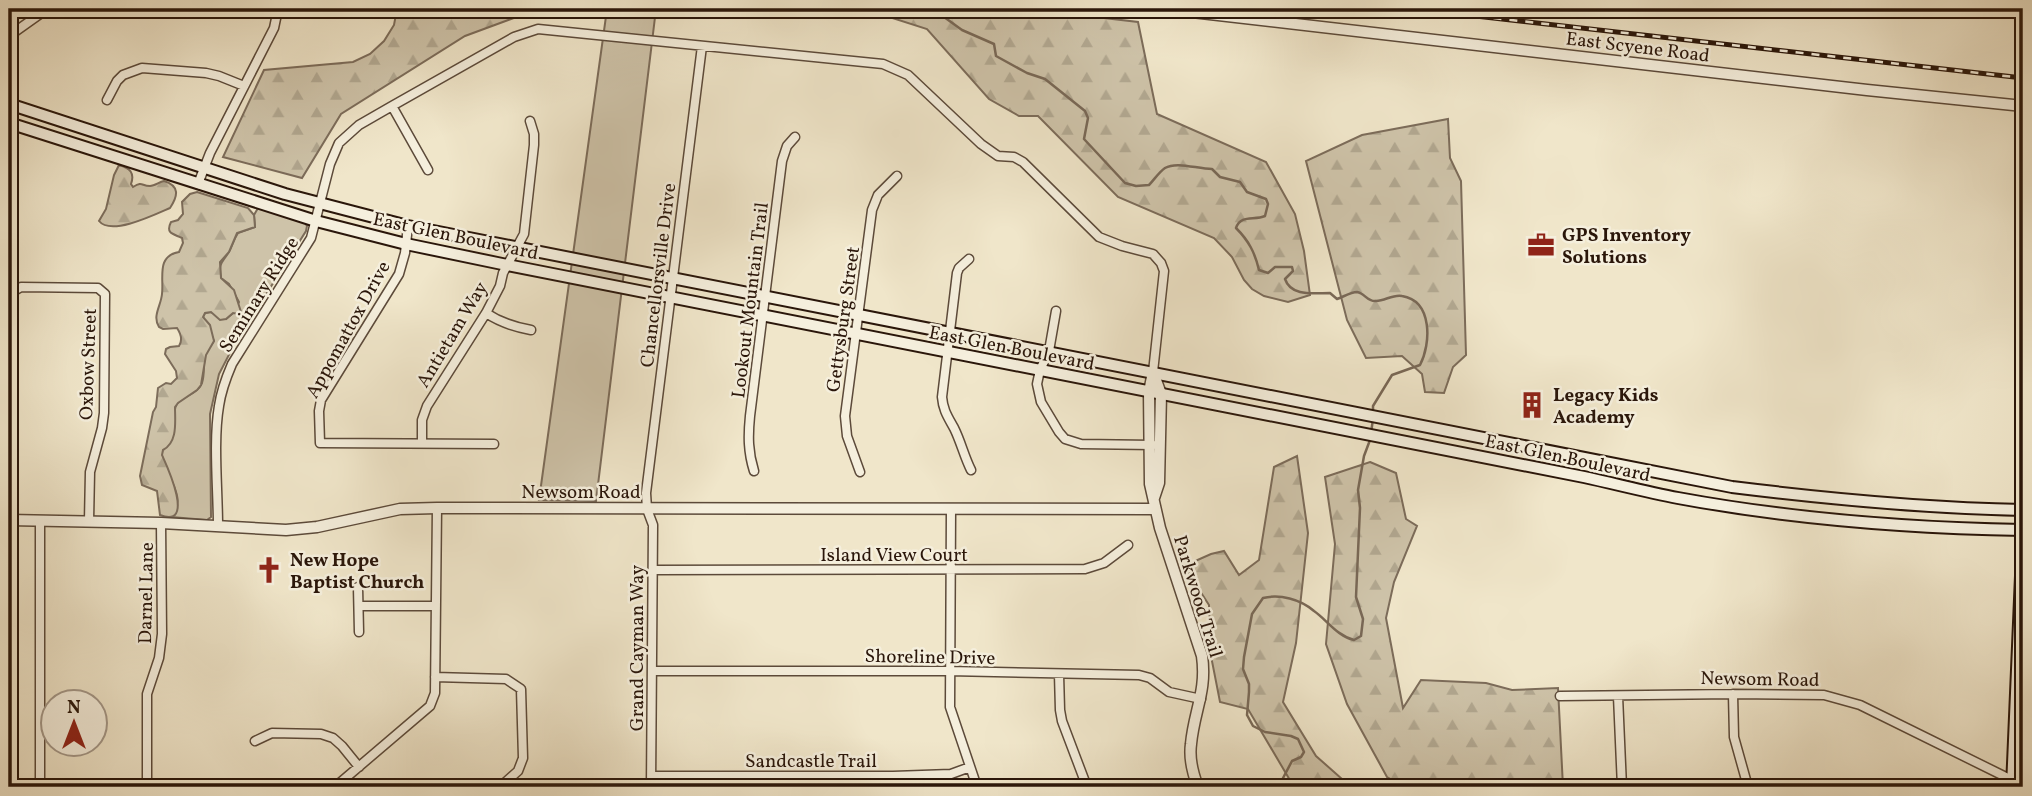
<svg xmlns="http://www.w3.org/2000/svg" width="2032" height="796" viewBox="0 0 2032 796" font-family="Vollkorn,serif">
<defs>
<pattern id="forest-firs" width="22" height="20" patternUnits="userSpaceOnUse" patternTransform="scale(1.75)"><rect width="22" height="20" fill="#cec3a9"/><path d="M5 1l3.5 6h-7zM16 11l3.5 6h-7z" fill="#b1a790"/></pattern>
</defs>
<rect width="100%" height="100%" fill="#f0e6ca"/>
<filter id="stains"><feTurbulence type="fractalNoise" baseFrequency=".00286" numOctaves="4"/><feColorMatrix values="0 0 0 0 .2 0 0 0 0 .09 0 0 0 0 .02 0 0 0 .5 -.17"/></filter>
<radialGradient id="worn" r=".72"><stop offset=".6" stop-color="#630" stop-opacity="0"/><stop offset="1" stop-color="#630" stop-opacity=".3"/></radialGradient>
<!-- grass -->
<path fill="#cec3a9" stroke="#7c6c5a" stroke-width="2" d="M607 9H656L596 501 539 500Z
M258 208 304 221 307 226 306 231 234 345 219 374 210 414 211 517 207 520 171 517C189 499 165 475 162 456 160 448 170 438 173 431 176 423 172 411 177 404 184 395 197 395 202 383 205 374 203 364 205 355 207 350 211 345 214 341L203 317 205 313 211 312 226 319 233 313 239 302 229 284 221 278C218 261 223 263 230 250 233 244 234 239 238 233L255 227 254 215Z"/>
<!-- forest -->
<path fill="url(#forest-firs)" stroke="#7c6c5a" stroke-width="2" d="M397 9H538L465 36 341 114 302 178 223 157 264 70 353 62 370 54 384 41 394 25Z
M840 9H1027L1138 22 1157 114 1266 162 1295 214 1304 251 1310 295 1288 302 1264 296 1252 289 1244 280 1232 257 1214 238 1118 197 1038 116H1019L989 99 927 29 880 14Z
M1448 119 1450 158 1461 181 1466 355 1453 367 1444 393 1425 392 1422 374 1402 356 1366 358 1347 320 1306 161 1362 135Z
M119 165C130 168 135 173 131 184L133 187C143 181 141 186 150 186 155 186 159 182 164 181 180 186 178 196 170 208 154 215 111 236 99 221L106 209 114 175Z
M197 192 248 208 254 215 255 227 237 233 229 252 220 262 221 278 234 290 241 312 239 314 233 313 226 319 220 320 211 312 205 313 203 317 210 325 214 341 206 355 201 385 197 390 178 403 175 407C175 422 178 442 163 450L162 455C167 466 196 529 160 515L157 491 142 485 140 476 153 412 156 407 158 388 166 383 171 384 177 378 176 371 165 354 166 349 170 347 179 346C183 340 181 334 177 328L163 329 159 327C152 316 161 306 162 294 164 278 156 256 179 252L183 243 182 238C174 234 165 234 171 222L178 220 183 214 182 202 190 194Z
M1297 456 1308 533 1296 643 1283 702 1316 756 1351 787H1294L1248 709 1220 702 1210 651 1209 605 1184 566 1211 554 1224 551 1239 575 1259 560 1274 467Z
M1370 462 1396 473 1406 519 1417 526 1394 582 1386 618 1403 708 1421 680 1486 683 1512 690 1558 688 1563 787H1405L1387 777 1347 704 1326 644 1335 544 1325 477Z"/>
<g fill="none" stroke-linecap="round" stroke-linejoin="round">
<!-- stream -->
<path stroke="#796856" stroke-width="2.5" d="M933 9 962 30 994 44 996 56 1027 73 1045 79 1085 111 1088 118 1084 139 1125 183 1136 186 1149 185C1154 180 1159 172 1165 168 1177 161 1197 169 1212 169L1220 177 1240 182 1247 192 1266 199 1268 204 1265 216C1254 221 1241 214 1236 228 1249 241 1255 253 1259 270L1268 273 1275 267H1292L1293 271 1285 279C1291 297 1314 293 1330 293L1337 299C1343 297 1351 292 1357 292 1365 293 1367 302 1376 301 1385 301 1393 294 1402 296 1433 301 1431 344 1420 365L1392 375 1373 406V412
M1371 433 1373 419
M1297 787 1284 785 1282 780 1292 761 1301 757 1304 752 1298 739 1291 736 1265 732 1253 726 1247 715 1249 692V684L1243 669 1244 657 1252 614 1263 598C1280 594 1300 599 1314 611 1327 620 1337 636 1354 640L1361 636 1363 619 1356 597 1360 508 1358 490 1364 456 1370 440"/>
<defs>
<path id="minor" d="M9 36 47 9
M107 100 117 81 123 75 142 68 206 73 219 76 244 86
M392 106 428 170
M198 184 210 153 274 28 278 9
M408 226 405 253 399 274 321 400 319 411 320 443 494 444
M969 259 959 268 957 273 942 397C943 410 948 417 954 428 961 442 964 456 971 470
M1056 311 1049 351 1040 370 1037 384 1041 402 1059 432 1065 439 1081 444 1153 445
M486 313C501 323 514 327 531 330
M9 410 11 299 14 291 21 287 98 288 105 294 104 413 102 428 90 472 89 521
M422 443V420L427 406 486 313 500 286 503 273 524 234 534 145V134L530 121
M754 471C748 452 748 436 750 416L782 161 787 146 795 137
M860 472 847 436 845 416 872 210 878 195 897 176
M951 509 950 707 977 787
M40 521V787
M218 526C218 490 213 441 219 406 221 392 226 378 232 364L311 238 330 164 339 143 359 125 392 106 514 37 538 29 883 64 908 75 981 144 998 156 1014 157 1023 162 1099 237 1122 246 1153 254 1161 263 1164 271 1153 372
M653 570 1085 569 1104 563 1128 545
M358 587 359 632
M359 606H436
M652 671H949L1139 675 1150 678 1169 692 1201 699
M1059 674 1060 710 1062 721 1087 787
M435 677 506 679 521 689 523 758 518 771 500 787
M1733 694 1734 737 1748 787
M1560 696 1733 694 1824 695 1860 705 2012 780
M1618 696 1622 787
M255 741 272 733 321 734 333 738 342 746 359 767
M651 776H893L951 774 970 767
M147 787V694L159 658 162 634 161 523
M335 787 430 706 435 693 437 508
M651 787 653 525 647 509 646 493 702 46"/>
<path id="tertiary" d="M1166 9 1867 90 2023 106
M1153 372 1149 392 1150 484 1160 528 1202 656C1207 691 1194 711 1191 744 1189 758 1193 774 1198 787
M1153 372 1161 394 1159 483 1154 498
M9 520 161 523 286 530 317 527 400 509 437 508 1155 509
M2012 780 2023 786"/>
<path id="secondary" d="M9 104 285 194 408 226 1732 487C1829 499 1925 508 2023 510
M9 123 316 221 406 244 507 265 1584 477C1616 484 1647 492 1678 498 1792 519 1908 528 2023 530
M2012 787 2023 529"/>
</defs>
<!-- minor casing -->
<use href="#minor" stroke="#5c4a3a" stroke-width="11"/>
<!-- tertiary casing -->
<use href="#tertiary" stroke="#5c4a3a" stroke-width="13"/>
<!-- secondary casing -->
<use href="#secondary" stroke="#2a160a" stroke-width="14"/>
<!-- minor -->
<use href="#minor" stroke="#f5efdd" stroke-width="8"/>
<!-- tertiary -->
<use href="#tertiary" stroke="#f5efdd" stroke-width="10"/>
<!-- secondary -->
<use href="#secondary" stroke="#f5efdd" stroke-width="10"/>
<defs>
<path id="rail" d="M1414 9 2023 78"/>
</defs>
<!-- rail casing -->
<use href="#rail" stroke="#2a160a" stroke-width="5"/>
<!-- rail -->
<use href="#rail" stroke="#f5efdd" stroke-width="2.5" stroke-dasharray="8" stroke-linecap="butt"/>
</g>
<!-- icons -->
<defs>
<symbol id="office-bare" viewBox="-9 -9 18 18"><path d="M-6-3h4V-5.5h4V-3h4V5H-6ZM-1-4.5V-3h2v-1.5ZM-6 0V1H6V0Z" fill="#8f2418" stroke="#f5efdd" stroke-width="2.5" paint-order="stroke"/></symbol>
<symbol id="building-bare" viewBox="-9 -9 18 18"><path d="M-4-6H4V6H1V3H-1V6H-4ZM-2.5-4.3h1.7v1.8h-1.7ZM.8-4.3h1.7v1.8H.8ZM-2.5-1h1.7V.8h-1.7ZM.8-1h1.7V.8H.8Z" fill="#8f2418" stroke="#f5efdd" stroke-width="2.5" paint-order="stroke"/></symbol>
<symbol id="church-bare" viewBox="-9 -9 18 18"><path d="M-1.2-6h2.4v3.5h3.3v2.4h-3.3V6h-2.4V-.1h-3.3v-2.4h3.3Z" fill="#8f2418" stroke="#f5efdd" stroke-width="2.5" paint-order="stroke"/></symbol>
</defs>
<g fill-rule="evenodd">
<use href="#office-bare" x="1522" y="226" width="38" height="38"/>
<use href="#building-bare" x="1513" y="386" width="38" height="38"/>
<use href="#church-bare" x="250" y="551" width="38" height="38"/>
</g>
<g text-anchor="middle" stroke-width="5" stroke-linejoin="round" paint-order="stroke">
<!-- street labels -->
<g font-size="19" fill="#2a160a" stroke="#f5efdd">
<text transform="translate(1638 46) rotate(7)" y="7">East Scyene Road</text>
<text transform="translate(456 235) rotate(12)" y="7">East Glen Boulevard</text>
<text transform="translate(657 275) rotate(-83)" y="7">Chancellorsville Drive</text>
<text transform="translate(258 294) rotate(-58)" y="7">Seminary Ridge</text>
<text transform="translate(749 300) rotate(-83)" y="7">Lookout Mountain Trail</text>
<text transform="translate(842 319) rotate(-82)" y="7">Gettysburg Street</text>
<text transform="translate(347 329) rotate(-61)" y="7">Appomattox Drive</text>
<text transform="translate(451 334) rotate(-59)" y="7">Antietam Way</text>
<text transform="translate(1012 347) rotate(11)" y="7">East Glen Boulevard</text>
<text transform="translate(87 364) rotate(-88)" y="7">Oxbow Street</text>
<text transform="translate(1568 457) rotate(12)" y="7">East Glen Boulevard</text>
<text x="581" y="498">Newsom Road</text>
<text x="894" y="561">Island View Court</text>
<text transform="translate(145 593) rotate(-89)" y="7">Darnel Lane</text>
<text transform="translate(1199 596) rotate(73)" y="7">Parkwood Trail</text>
<text transform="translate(636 648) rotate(-90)" y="7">Grand Cayman Way</text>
<text transform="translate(930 656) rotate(1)" y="7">Shoreline Drive</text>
<text transform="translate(1760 678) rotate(1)" y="7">Newsom Road</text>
<text x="811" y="767">Sandcastle Trail</text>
</g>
<!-- poi labels -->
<g font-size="19" font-weight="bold" fill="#2a160a" stroke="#f5efdd" text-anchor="start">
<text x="1562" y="241">GPS Inventory<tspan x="1562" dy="22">Solutions</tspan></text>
<text x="1553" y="401">Legacy Kids<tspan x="1553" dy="22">Academy</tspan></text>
<text x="290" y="566">New Hope<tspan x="290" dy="22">Baptist Church</tspan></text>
</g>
</g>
<!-- margin -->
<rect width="2032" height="796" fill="none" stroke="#f0e6ca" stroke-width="35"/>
<rect x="10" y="10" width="2011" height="775" fill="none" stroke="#2a160a" stroke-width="3.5"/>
<rect x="18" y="18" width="1997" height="761" fill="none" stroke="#2a160a" stroke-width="2"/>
<!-- north arrow -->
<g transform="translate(74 723)"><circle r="33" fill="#f5efdd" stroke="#a49889" stroke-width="2"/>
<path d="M0-5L12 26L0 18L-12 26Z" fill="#8f2418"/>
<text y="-10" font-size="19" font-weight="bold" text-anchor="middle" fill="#2a160a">N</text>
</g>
<rect width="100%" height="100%" filter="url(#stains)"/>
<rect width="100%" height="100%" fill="url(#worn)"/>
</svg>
